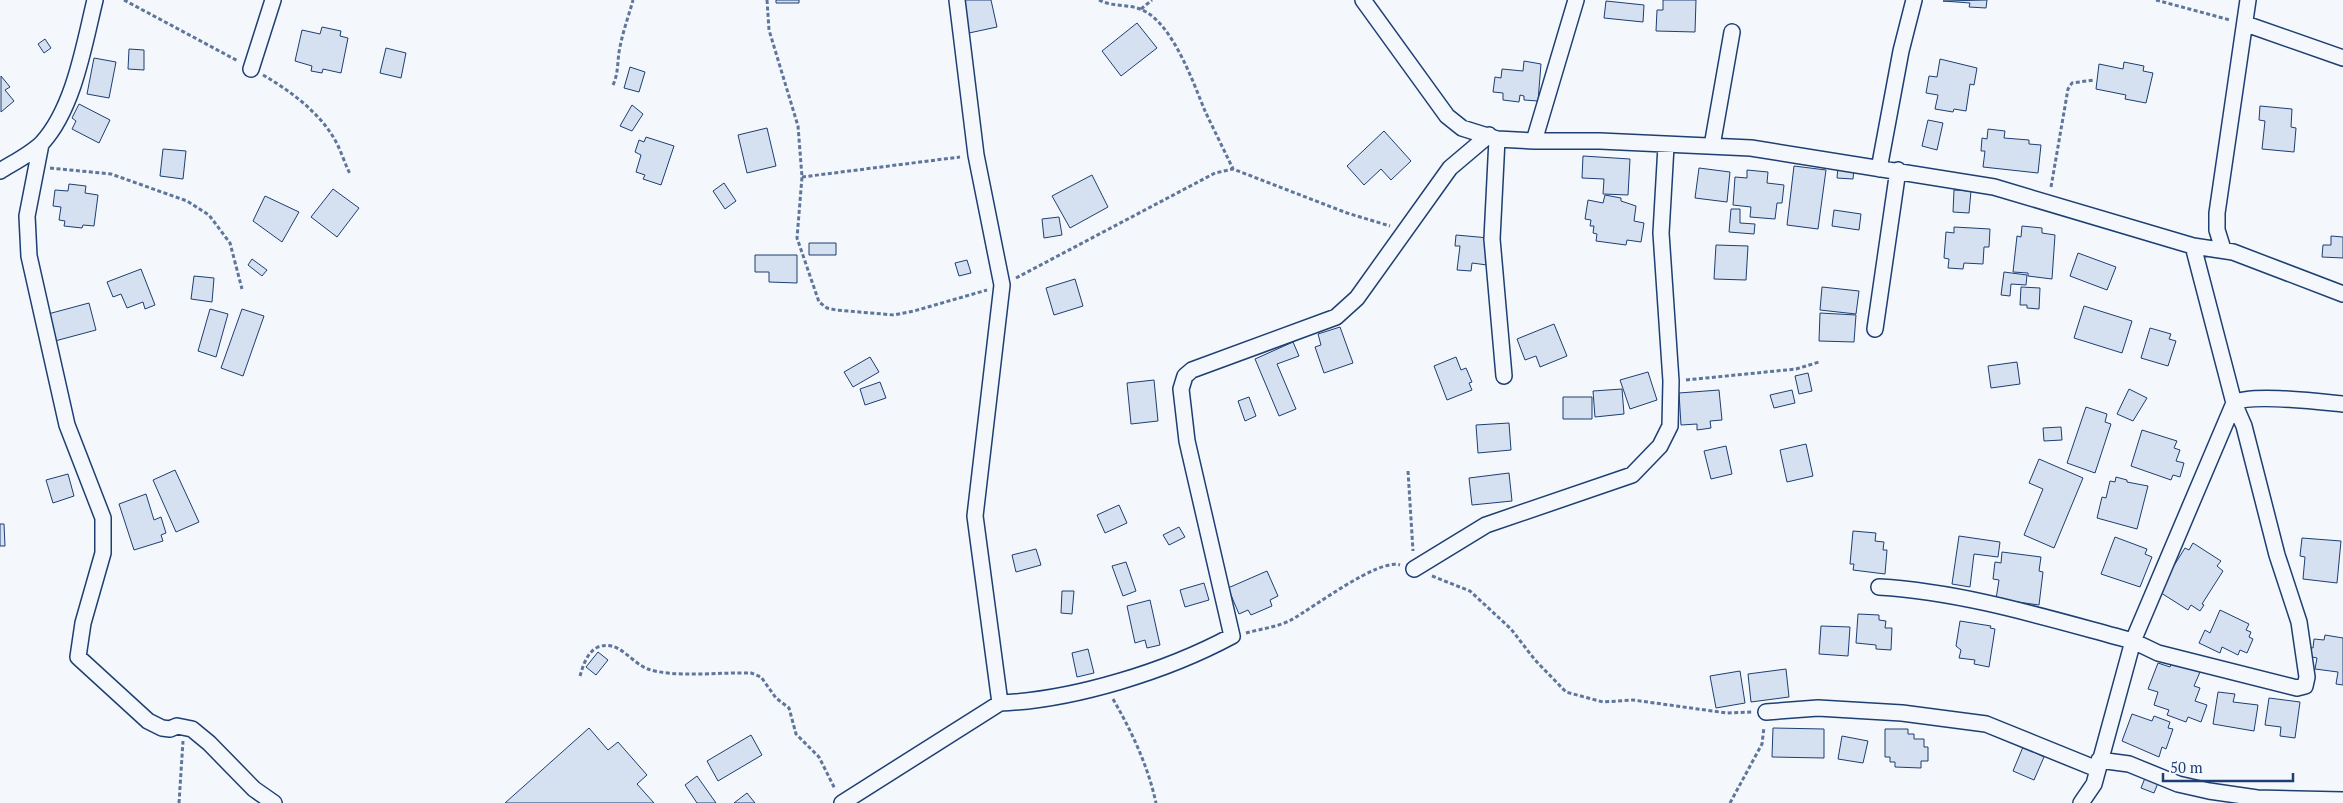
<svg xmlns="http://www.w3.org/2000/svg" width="2343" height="803" viewBox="0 0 2343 803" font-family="'PT Serif',serif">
<rect width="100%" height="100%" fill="#f4f7fb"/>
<!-- building -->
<path fill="#d5e0f0" stroke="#1d3f73" d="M776 0H799V3H776Z
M961 0H991L997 27 969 33Z
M1663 0H1696L1695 32 1656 31 1657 10H1663Z
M1987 0 1986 8 1969 7 1970 3 1943 1Z
M1606 1 1644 5 1643 22 1604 18Z
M1137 23 1157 48 1121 76 1102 51Z
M322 27 341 31 340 36 348 38 341 73 323 69 322 73 311 71 312 66 295 61 302 30 320 34Z
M45 39 51 48 44 53 38 44Z
M386 48 406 53 401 78 380 73Z
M129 49 144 50V70L128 69Z
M94 58 116 62 109 98 87 94Z
M1940 59 1977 68 1974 85 1970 84 1966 111 1954 109 1953 112 1935 109 1938 95 1926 93 1929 76 1937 77Z
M1524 61 1541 64 1538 101 1524 100V96L1520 95 1519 102 1503 100V93L1493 92 1495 77 1501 78 1502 69 1523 71Z
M2124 62 2144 66 2143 71 2153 73 2146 103 2125 99 2126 95 2096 89 2099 64 2123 69Z
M630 67 645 72 639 92 624 88Z
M1 76 10 87 5 90 14 101 1 112Z
M79 104 110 120 99 143 72 129 76 121 72 118Z
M632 105 643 114 632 131 620 126Z
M2260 106 2292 109 2291 127 2296 128 2294 152 2262 149 2265 121 2259 120Z
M1928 120 1943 123 1937 150 1922 146Z
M767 128 776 166 747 173 738 135Z
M1988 129 2005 131 2004 138 2029 140V144L2041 145 2038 173 1983 167 1985 151H1981L1982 138 1987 139Z
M1384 131 1411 161 1391 180 1381 169 1364 185 1347 166Z
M646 137 674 146 661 185 643 179 645 175 636 172 641 155 635 152 639 140 644 142Z
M163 149 186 151 183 179 160 176Z
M1583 156 1630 159 1628 195 1603 194 1604 179 1582 178Z
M1794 166 1826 170 1818 229 1787 225Z
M1838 167 1854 169 1853 179 1837 178Z
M1699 168 1730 172 1727 202 1695 198Z
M1747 170 1768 172 1767 183 1784 185 1782 203H1777L1775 219 1750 217 1751 207 1733 205 1735 177 1747 178Z
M1092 175 1108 207 1070 228 1052 196Z
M724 183 736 201 725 209 713 191Z
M69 184 86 186 85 193 98 195 94 226 83 225 82 228 64 226 65 221 59 220 61 207 53 206 55 190 68 191Z
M333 189 359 208 337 237 311 217Z
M1954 190 1971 191 1969 213 1953 212Z
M1605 195 1621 198V201L1636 206 1634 221 1644 223 1641 242 1627 240 1626 245 1596 241 1597 234 1593 233 1594 226H1590L1591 220 1585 219 1588 200 1603 203Z
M265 196 299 212 282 242 253 221Z
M1731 209H1740V223L1755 224 1754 234 1729 232Z
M1834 210 1861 214 1859 230 1832 226Z
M1059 217 1062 235 1044 238 1042 219Z
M2022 226 2042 228V233L2055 235 2052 279 2028 276V273L2013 272 2017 236 2021 237Z
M1954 227 1990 229 1989 247H1984L1983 264 1964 263 1963 269 1948 268 1949 259 1944 258 1946 232 1954 233Z
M1456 235 1489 238 1487 265 1472 263 1471 271 1457 270 1460 246H1455Z
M2331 236 2343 237V258L2322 257 2323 245H2331Z
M809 243H836V255H809Z
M1716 245 1748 246 1746 280 1714 279Z
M2078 253 2116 267 2107 290 2070 276Z
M755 255H797V283L769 282V272H755Z
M252 259 267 270 262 276 248 265Z
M967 260 971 273 959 276 955 263Z
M141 269 155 305 145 309 143 302 127 308 121 294 113 297 107 282Z
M2004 272 2027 275 2026 285 2011 284 2010 296 2001 295Z
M194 276 214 278 212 302 191 299Z
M1075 279 1083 306 1054 315 1046 288Z
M1822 287 1859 291 1856 314 1820 310Z
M2021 287 2040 288 2039 309 2027 308V305H2020Z
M89 303 96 330 55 341 48 314Z
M2084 306 2132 321 2122 353 2074 338Z
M210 309 228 314 216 357 198 351Z
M242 309 264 316 243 376 221 368Z
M1820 313 1856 315 1854 342 1819 341Z
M1554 324 1567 356 1540 367 1536 356 1525 360 1517 339Z
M1340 327 1353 363 1324 373 1315 347 1321 345 1318 334Z
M2150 328 2171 334 2169 339 2176 341 2168 366 2141 358Z
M1293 342 1299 356 1277 364 1296 409 1279 416 1255 359Z
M870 357 879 372 853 387 844 372Z
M1456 357 1461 370 1466 368 1472 382 1469 383 1472 390 1447 400 1434 366Z
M2017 362 2020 384 1991 388 1988 366Z
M1648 372 1657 400 1630 409 1620 380Z
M1808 373 1812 391 1799 394 1795 376Z
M1154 380 1158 421 1131 424 1127 383Z
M880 382 886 398 865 405 860 389Z
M1622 389 1624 414 1595 417 1593 391Z
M2129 389 2147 398 2133 421 2117 414Z
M1719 390 1722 420 1710 421 1711 428 1697 430V424L1681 425 1679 393Z
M1792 390 1795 403 1774 408 1770 395Z
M1249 397 1256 416 1245 421 1238 401Z
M1563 397H1592V419H1563Z
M2086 407 2107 414 2105 422 2111 424 2095 473 2067 463Z
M1509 423 1511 450 1478 453 1476 425Z
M2061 427 2062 440 2044 441 2043 428Z
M2142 430 2177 441 2174 448 2180 450 2176 461 2184 463 2180 477 2173 475 2171 480 2131 466Z
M1806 444 1813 476 1787 482 1780 450Z
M1726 446 1732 474 1711 479 1704 451Z
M2039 459 2083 478 2054 548 2024 535 2043 489 2029 483Z
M175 470 199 522 176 532 153 480Z
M1509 473 1512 501 1472 505 1469 478Z
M68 474 74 496 53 503 46 480Z
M2116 477 2127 480V482L2148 486 2137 529 2097 518 2102 497 2106 498 2110 481 2115 482Z
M146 494 154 520 161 517 166 533 161 535 163 541 134 550 119 504Z
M1119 505 1127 523 1105 533 1097 515Z
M0 524H4L5 546H0Z
M1179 527 1185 537 1169 545 1163 535Z
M1853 531 1876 533 1875 541 1884 542 1883 550H1887L1885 574 1853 570 1854 564H1850Z
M1959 536 2000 542 1998 557 1974 554 1970 587 1952 584Z
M2115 537 2147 549 2145 554 2152 557 2140 587 2101 574Z
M2302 538 2341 541 2337 583 2303 579 2305 557 2300 556Z
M2193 543 2221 561 2217 566 2223 571 2202 604 2204 605 2200 611 2191 605 2188 610 2158 591 2185 548 2189 550Z
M1036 549 1041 565 1016 572 1012 555Z
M2002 552 2041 557 2039 571 2043 572 2039 605 1996 599 1999 580 1993 579 1995 562 2001 563Z
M1126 562 1136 591 1123 596 1112 566Z
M1267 571 1278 596 1270 600 1272 606 1251 615 1248 610 1239 614 1228 588Z
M1204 583 1209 600 1185 607 1180 590Z
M1062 591H1074L1072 614 1061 613Z
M1150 600 1160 645 1147 648 1145 640 1135 643 1127 606Z
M2220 610 2249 624 2246 630 2251 632 2249 637 2253 639 2247 653 2240 650 2238 655 2222 647 2220 653 2199 643 2205 630 2210 633Z
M1858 614 1879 615V620L1886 621 1885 628H1892L1891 650 1876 649V645L1856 643Z
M1960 621 1991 626 1990 628 1995 629 1989 667 1974 664 1975 660 1959 658 1961 650 1956 646Z
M1821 626 1850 627 1848 656 1819 654Z
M2325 635 2343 638V685L2336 684 2338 672 2315 669 2317 658 2308 656 2309 647 2313 648 2314 639 2324 640Z
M1088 649 1094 673 1077 677 1072 653Z
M598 652 608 660 596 675 586 667Z
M2172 661 2200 672 2194 686 2200 688 2195 701 2207 705 2201 722 2188 717 2186 722 2167 715 2169 710 2154 705 2158 692 2148 689 2158 663 2170 667Z
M1786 669 1789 697 1751 702 1748 674Z
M1740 671 1745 703 1716 708 1710 676Z
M2218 692 2235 694 2233 702 2258 705 2254 731 2213 724Z
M2269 698 2300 702 2295 738 2280 736 2281 727 2265 725Z
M2132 714 2152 721 2154 716 2170 722 2168 728 2173 729 2166 749 2162 747 2159 757 2122 741Z
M589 728 608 750 618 742 647 775 637 784 654 803H505Z
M1773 728 1824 729V758L1772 757Z
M1885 729H1908V734H1914V739H1924V747H1928V761H1921V768L1895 767V762H1890V757H1885Z
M751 735 762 755 718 781 707 761Z
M1842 736 1868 741 1863 763 1838 759Z
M2023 747 2044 757 2034 780 2013 771Z
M697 776 716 803H697L685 785Z
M2145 778 2158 783 2154 793 2141 788Z
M747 793 755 803H734Z"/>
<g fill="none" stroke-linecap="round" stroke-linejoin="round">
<defs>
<path id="street" d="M957 0 976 155 1002 285 975 516 1000 703
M1363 0 1447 116 1462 128 1497 139 1534 141H1600L1751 148 1994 187 2193 246 2233 252 2343 294
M2246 24 2343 58
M251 69 273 0
M1497 139 1492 239 1504 376
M1534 141 1576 0
M41 144 27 216 29 256 67 425 103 518V553L83 623 78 657 148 721 162 728 170 729 177 726 192 729 209 743 254 789 274 803
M1712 146 1732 32
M1879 169 1901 51 1914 0
M0 171C13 163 31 154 42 143 74 108 84 45 95 0
M2223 249 2217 230V213L2248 0
M1875 329 1898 170
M1414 569 1486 525 1632 475 1660 446 1670 426 1671 381 1661 233 1666 146
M1879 587C1965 592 2050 619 2133 641L2158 653 2297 688 2305 686 2307 677 2299 622 2277 555 2244 426 2234 403 2193 246
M1766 712 1818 708 1902 713 1986 724 2097 769
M2099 760 2129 764 2178 784 2209 791 2257 798 2343 800
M842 803 1000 703C1074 700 1167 671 1232 636L1187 441 1181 389 1185 376 1192 370 1336 317 1357 298 1450 168 1489 135
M2081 803 2094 784 2133 641 2234 403C2250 393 2322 402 2343 404"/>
</defs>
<!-- street casing -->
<use href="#street" stroke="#1d3f73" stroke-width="18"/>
<!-- path -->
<path stroke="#5e769c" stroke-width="3" stroke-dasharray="4 2.5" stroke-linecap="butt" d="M124 0 238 61
M767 0 769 30 798 126 802 177 797 238 819 302 827 308 836 310 894 315 914 311 987 290
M1099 0C1112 7 1127 4 1140 9 1172 21 1193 82 1205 111 1214 130 1224 150 1233 169
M2156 0 2230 20
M1141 9 1152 0
M263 75C289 90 316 110 332 135 340 147 344 162 350 174
M613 85C619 72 617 60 620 47 623 31 629 15 633 0
M50 168 111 174 187 201 209 215 230 243 242 289
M802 177 960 157
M2051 187 2068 89 2072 83 2094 80
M1016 278 1215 173 1233 169 1347 213 1390 226
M1686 380 1796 369 1819 362
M1408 471 1413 551
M1432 576 1470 591 1511 629 1535 660 1566 692 1603 702 1633 700 1727 713 1752 712
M1246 633C1260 629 1278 627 1291 620 1313 608 1378 558 1400 565
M580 676C583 666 587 652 598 647 619 639 631 663 648 669 673 678 723 672 751 673L761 677 776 698 789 708 796 734 819 757 835 789
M1113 699C1132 732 1148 766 1156 803
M179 803 183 741
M1730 803 1762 744 1764 727"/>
<!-- street -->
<use href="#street" stroke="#f4f7fb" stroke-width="15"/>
</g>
<!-- scale -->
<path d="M2163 773v8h130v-8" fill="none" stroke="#1d3f73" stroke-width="2.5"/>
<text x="2170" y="773" font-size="15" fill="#1d3f73" stroke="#f4f7fb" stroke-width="4" paint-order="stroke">50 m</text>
</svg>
